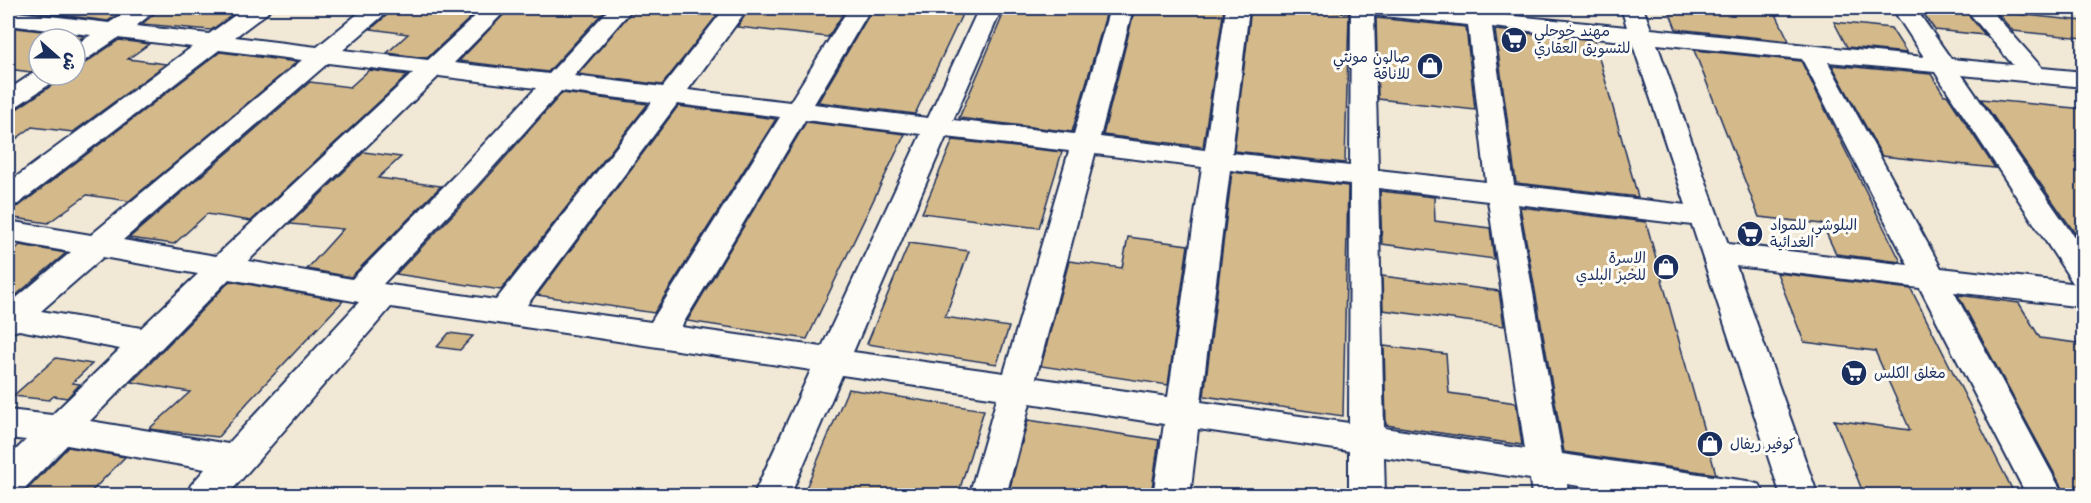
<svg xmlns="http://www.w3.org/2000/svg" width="2091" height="503" viewBox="0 0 2091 503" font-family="Mali,'Playpen Sans Arabic',sans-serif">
<rect width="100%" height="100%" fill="#f1e8d6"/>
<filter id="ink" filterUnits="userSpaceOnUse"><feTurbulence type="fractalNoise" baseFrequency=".0167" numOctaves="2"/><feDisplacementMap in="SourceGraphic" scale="12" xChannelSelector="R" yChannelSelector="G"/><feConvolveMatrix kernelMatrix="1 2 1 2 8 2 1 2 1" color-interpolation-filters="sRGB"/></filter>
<g filter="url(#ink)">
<!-- building -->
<path fill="#d4b98a" stroke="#1b2f5e" stroke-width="1.5" d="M27 8H129L108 21 23 10Z
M161 8H242L211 30 142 24Z
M391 8H481L427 58 387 53 408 34 371 29 387 15Z
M510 8H607L548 72 459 61Z
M635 8H723L662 85 578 74Z
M750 8H847L828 37 737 27Z
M873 8H965L915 114 818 102Z
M1006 8H1108L1072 132 959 118Z
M1135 8H1224L1203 147 1103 135Z
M1251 8H1300L1349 13 1345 163 1234 151Z
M1668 8H1773L1789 41 1676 29Z
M1919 8H1963L1985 35 1935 30Z
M1996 12 2084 21V38L2013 31Z
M1376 18 1466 27 1475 110 1378 99Z
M1834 22 1891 28 1907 53 1847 47Z
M8 27 84 36 80 39H39V68L31 72 8 69Z
M1495 30 1594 40 1638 197 1516 183Z
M119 40 149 44 128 59 166 64 73 132 32 127 8 145V111L18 108 57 82 62 75H75V65L85 63Z
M1694 50 1801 61 1901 262 1836 254 1822 224 1759 217Z
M220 52 297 62 129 201 87 195 48 223 8 217V208L19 206Z
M1832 65 1931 74 1944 95H1947L1995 168 1882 156Z
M369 70 408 75 251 221 207 214 174 244 129 238 310 82 350 87Z
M562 93 648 104 501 290 396 274 480 186Z
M1981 99 2084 109V246Z
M678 106 776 119 654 313 537 295Z
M806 122 905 134 807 339 687 321Z
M953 140 1062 152 1039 228 922 213Z
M364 152 401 157 378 178 441 186 351 277 307 269 343 229 290 224Z
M1232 172 1348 186 1343 416 1204 396Z
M1380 191 1434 197 1435 221 1490 228 1494 259 1382 244Z
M1520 207 1646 222 1716 474 1564 452Z
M1128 237 1188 245 1168 385 1041 366 1069 261 1122 268Z
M909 243 969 251 945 317 1009 327 997 364 867 344Z
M20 245 66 253 8 302V256Z
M1777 273 1911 289 2015 495H1864L1834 420 1910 430 1875 351 1804 342Z
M1382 276 1499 291 1504 326 1383 310Z
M230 281 343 301 248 402 218 437 149 429 190 392 132 382Z
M1958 295 2019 303 2040 338 2084 344V495H2066Z
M449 333 473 336 460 350 437 347Z
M1384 346 1446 354 1449 393 1516 403 1522 445 1386 425Z
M56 358 92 364 72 383 80 384 67 398 54 396 49 400 13 396Z
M848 389 984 410 958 495H803Z
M1028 420 1159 440 1151 495H1008Z
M68 447 125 457 88 495H17L23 494Z"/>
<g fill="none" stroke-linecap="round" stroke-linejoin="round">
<defs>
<path id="minor" d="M132 8H159L136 26 209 34 245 8H270L267 13 235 37 317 47 365 8H389L386 13 343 50 428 60 484 8H508L454 63 549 74 610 8H633L574 76 663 87 725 8H748L688 90 790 102 849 8H871L814 104 928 118 979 8H1002L953 120 1074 134 1110 8H1133L1100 137 1205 150 1226 8H1249L1232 153 1350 166 1351 8H1434L1627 27 1621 8H1643L1651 29 1924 57 1892 8H1915L1951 59 2013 65 1965 8H1989L2042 68 2084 72V87L1962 75 2084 251V307L1954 292 2064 496H2027L1920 288 1736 266 1818 496H1781L1692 225 1517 204 1562 454 1747 481 1760 485 1765 496H1641L1567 484 1569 496H1532L1530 479 1384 457 1385 496H1349V451L1198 429 1190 496H1153L1164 424 1030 403 1006 496H969L997 398 842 375 790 496H753L811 370 391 307 227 496H186L191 485 205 469 67 445 21 492 8 496V458L26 440 8 438V410L52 415 120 349 19 330 8 333V305L71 252 8 241V221L91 235 302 60 219 50 18 204 8 206V183L192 47 118 38 84 61 75 63V45L91 35 8 25V11L109 23ZM1374 15 1468 25 1486 182 1378 170ZM1492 27 1632 42 1686 205 1514 185ZM1657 44 1802 59 1908 265 1728 244ZM1828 62 1935 72 2073 283 2079 284 1941 268ZM328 63 413 73 216 256 123 240ZM439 76 536 88 458 172 352 279 248 261ZM561 91 652 102 496 300 383 284 478 184ZM677 104 780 117 651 322 527 305ZM805 120 921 134 822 347 681 327ZM946 137 1069 151 1004 373 853 352ZM1095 154 1202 167 1168 397 1036 378ZM1230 170 1350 184 1349 423 1201 402ZM1378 188 1488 201 1525 449 1384 428ZM103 257 198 274 141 328 41 311ZM229 279 359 302 228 444 90 421Z
M38 70 39 75H60L56 80 17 106 8 109V90Z"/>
</defs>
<!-- minor casing -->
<use href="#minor" stroke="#1b2f5e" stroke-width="4"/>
<!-- minor -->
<use href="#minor" fill="#fdfcf7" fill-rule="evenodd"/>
</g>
</g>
<!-- icons -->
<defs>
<symbol id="supermarket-disc" viewBox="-11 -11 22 22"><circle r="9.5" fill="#1b2f5e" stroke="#fdfcf7"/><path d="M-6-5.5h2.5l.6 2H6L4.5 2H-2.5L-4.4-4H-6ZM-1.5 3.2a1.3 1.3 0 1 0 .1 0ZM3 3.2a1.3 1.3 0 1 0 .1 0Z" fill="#fff"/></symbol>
<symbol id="shop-disc" viewBox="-11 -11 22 22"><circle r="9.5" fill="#1b2f5e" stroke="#fdfcf7"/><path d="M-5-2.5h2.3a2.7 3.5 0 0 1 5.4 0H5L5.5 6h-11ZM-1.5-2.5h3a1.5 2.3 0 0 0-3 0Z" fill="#fff"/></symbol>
</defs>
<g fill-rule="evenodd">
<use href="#supermarket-disc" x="1499" y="25" width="30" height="30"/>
<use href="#shop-disc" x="1415" y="51" width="30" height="30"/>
<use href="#supermarket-disc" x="1735" y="219" width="30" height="30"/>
<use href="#shop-disc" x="1651" y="252" width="30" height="30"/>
<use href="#supermarket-disc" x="1839" y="358" width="30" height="30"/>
<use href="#shop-disc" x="1695" y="429" width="30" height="30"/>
</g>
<g text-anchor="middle" stroke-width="6" stroke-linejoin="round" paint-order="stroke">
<!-- poi labels -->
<g font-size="15" fill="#1b2f5e" stroke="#fdfcf7" text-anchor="start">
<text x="1534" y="36">مهند خوجلي<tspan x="1534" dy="17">للتسويق العقاري</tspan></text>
<text x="1410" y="62" text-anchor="end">صالون مونتي<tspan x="1410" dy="17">للاناقة</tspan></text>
<text x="1770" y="230">البلوشي للمواد<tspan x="1770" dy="17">الغدائية</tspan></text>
<text x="1646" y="263" text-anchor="end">الاسرة<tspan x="1646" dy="17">للخبز البلدي</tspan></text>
<text x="1874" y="378">مغلق الكلس</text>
<text x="1730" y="449">كوفير ريفال</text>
</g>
</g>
<!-- margin -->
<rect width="2091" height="503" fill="none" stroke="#fdfcf7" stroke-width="30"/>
<rect x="15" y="15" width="2061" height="473" fill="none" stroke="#1b2f5e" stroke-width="2" filter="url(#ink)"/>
<!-- north arrow -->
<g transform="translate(57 57) rotate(111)"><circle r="28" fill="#fdfcf7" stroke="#a3aaba" stroke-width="1.5"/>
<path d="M0-4.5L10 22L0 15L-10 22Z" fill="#1b2f5e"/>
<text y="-9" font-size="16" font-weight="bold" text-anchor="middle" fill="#1b2f5e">ش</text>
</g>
</svg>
